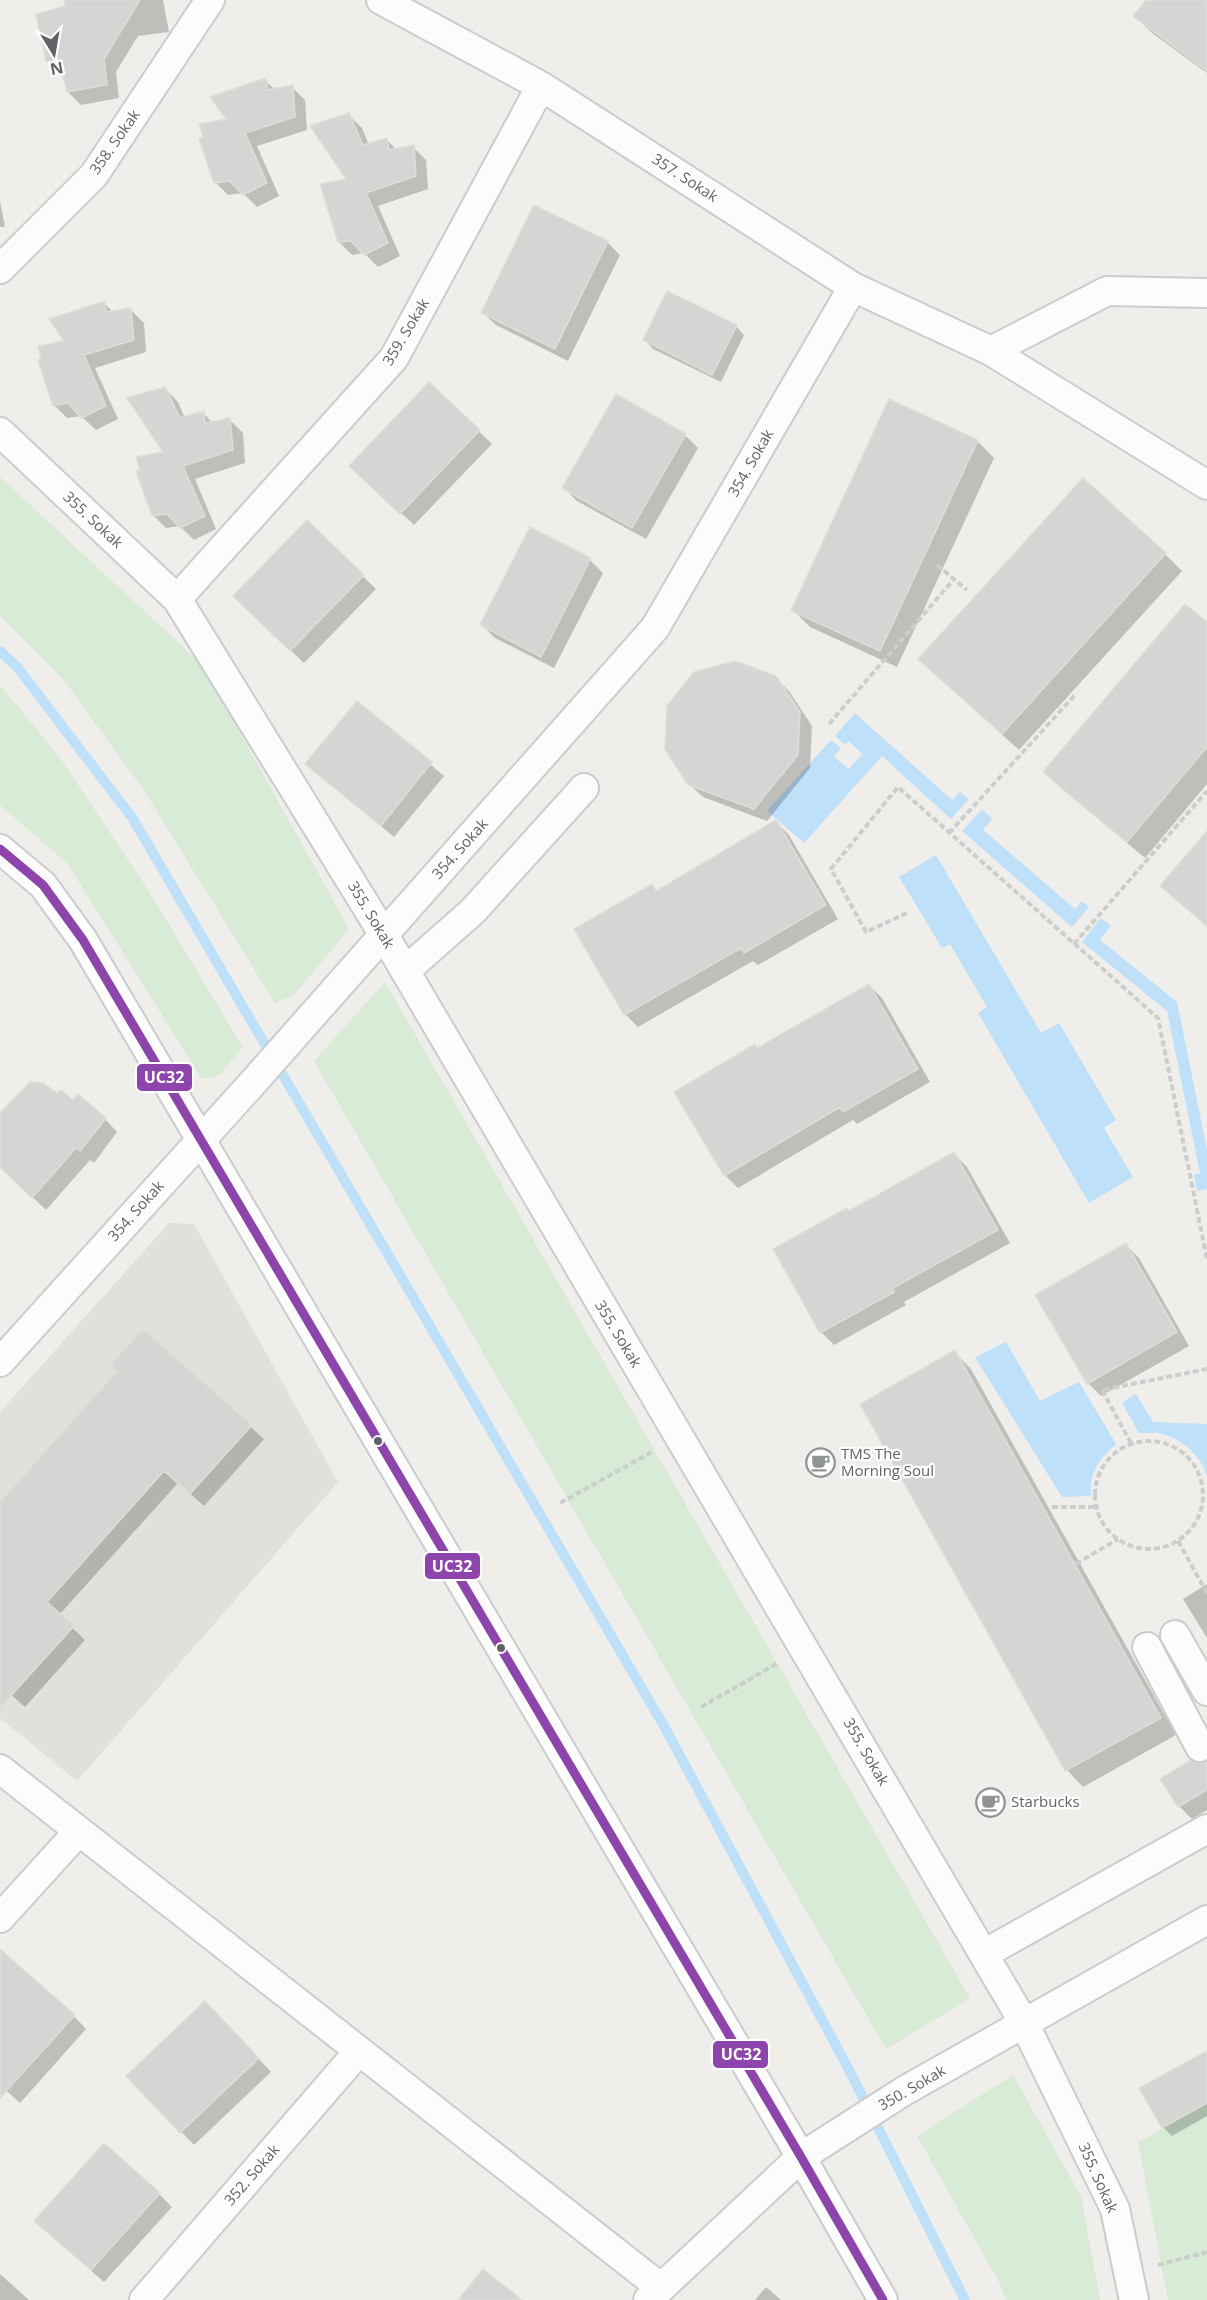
<svg xmlns="http://www.w3.org/2000/svg" width="1207" height="2300" viewBox="0 0 1207 2300" font-family="'Open Sans',sans-serif">
<rect width="100%" height="100%" fill="#efeeea"/>
<!-- education -->
<path fill="#e2e0da" d="M169 1223 194 1224 338 1482 77 1781 0 1718V1412Z"/>
<!-- green -->
<path fill="#d8ebd6" d="M0 477 209 671 238 729 349 929 293 996 275 1003 143 789 66 683 0 615Z
M0 685 58 755 146 887 243 1047 219 1075 202 1079 67 863 0 805Z
M385 982 970 1998 886 2049 314 1061Z
M1013 2075 1081 2196 1100 2300H1006L1000 2284 917 2136Z
M1207 2104V2300H1168L1138 2142Z"/>
<!-- water -->
<path fill="#bfe0f9" d="M855 713 952 800 960 792 969 799 951 819 882 756 804 843 767 811 831 740 841 748 834 757 849 769 862 754 849 741 845 745 835 736Z
M982 809 992 819 983 830 1075 909 1082 901 1089 907 1072 927 962 831Z
M936 855 1041 1033 1059 1023 1116 1120 1104 1128 1133 1177 1089 1203 978 1013 987 1007 950 944 942 948 899 877Z
M1101 918 1111 926 1100 940 1177 1002 1207 1150V1189L1197 1191 1194 1175 1200 1173 1167 1011 1082 942Z
M1006 1342 1040 1401 1079 1382 1116 1444C1099 1460 1089 1472 1091 1496L1062 1497 975 1357Z
M1136 1394 1153 1422 1207 1424V1476C1201 1456 1183 1440 1163 1434 1156 1432 1147 1433 1139 1433L1122 1403Z"/>
<!-- shadow -->
<path fill="#0003" d="M66 0H163L169 32 138 36 116 72 119 98 81 105 68 92 64 73 61 74 48 61 66 7Z
M1147 0H1207V73L1152 33 1135 16Z
M265 80 275 90 292 87 305 100 307 130 257 146 279 196 257 207 243 193 228 195 215 182 228 120Z
M349 115 362 128 369 145 387 140 397 150 413 147 426 160 428 189 378 206 400 256 378 267 364 253 352 255 339 242 349 180Z
M0 201 5 227H0Z
M534 207 607 242 620 255 568 361 496 325 483 313Z
M104 303 114 313 131 310 144 323 146 352 95 368 118 419 96 430 81 416 67 418 54 405 67 342Z
M736 326 744 335 721 382 653 349 645 340Z
M429 384 492 444 414 525 364 478Z
M165 389 178 402 185 418 203 413 213 423 230 420 243 433 245 463 195 479 216 529 194 540 180 526 166 528 153 515 165 453Z
M685 435 698 448 646 539 577 501 564 488Z
M977 441 994 458 897 667 810 627 793 610Z
M307 522 376 589 304 663 235 596Z
M531 529 590 560 603 573 554 668 495 638 482 625Z
M1165 554 1182 571 1019 750 937 676Z
M1207 624V784L1145 858 1062 789 1045 772Z
M775 677 789 691 812 726 810 768 767 821 703 797 689 784Z
M357 703 444 776 394 837 307 764Z
M776 822 789 835 838 919 758 965 753 961 638 1027 625 1014 651 886 658 892Z
M1207 834V927L1162 886Z
M869 985 882 998 930 1082 857 1124 853 1120 738 1188 725 1175 758 1049Z
M73 1103 105 1119 117 1132 94 1163 90 1160 46 1210 0 1166V1115Z
M954 1154 967 1167 1010 1243 904 1302 906 1305 834 1345 821 1332 850 1212Z
M1126 1245 1139 1258 1189 1346 1101 1396 1088 1383Z
M143 1331 264 1439 204 1506 178 1483 59 1615 85 1640 25 1707 0 1685V1505L119 1371Z
M954 1352 971 1369 1176 1735 1083 1787 1067 1770Z
M1207 1584V1638L1183 1599Z
M1207 1763V1810L1192 1819 1179 1806 1199 1765Z
M0 1973 74 2016 86 2029 20 2103 0 2085Z
M218 2016 271 2072 194 2145 128 2077Z
M1207 2052V2116L1172 2136 1163 2127 1141 2088Z
M159 2194 172 2207 104 2282 49 2234Z
M0 2274 29 2300H0Z
M766 2287 781 2300H755Z"/>
<g fill="none" stroke-linecap="round" stroke-linejoin="round">
<!-- stream -->
<path stroke="#bfe0f9" stroke-width="10" d="M0 651 18 668 133 819 664 1726 847 2066 965 2300"/>
</g>
<!-- building -->
<path fill="#d6d5d3" stroke="#deddd9" stroke-width="1.5" d="M64 0H140L104 59 107 85 67 92 59 59 46 62 36 14 65 6Z
M1146 0H1207V71L1133 16Z
M266 78 268 90 293 85 295 117 245 133 267 183 243 195 230 181 214 183 199 138 203 137 199 124 226 119 210 97Z
M349 113 363 145 387 138 389 150 414 145 416 176 366 193 388 243 364 255 351 241 338 242 320 184 346 179 310 126Z
M534 205 608 241 555 349 481 313Z
M667 291 737 325 712 375 643 340Z
M105 301 106 312 131 308 134 340 84 355 106 406 81 418 68 403 53 406 38 360 41 359 38 346 64 341 49 319Z
M429 382 480 430 400 514 349 466Z
M165 387 180 418 204 411 205 423 230 418 233 450 183 466 205 516 180 528 167 514 152 516 136 471 140 470 136 457 163 452 127 398Z
M616 394 686 434 632 528 562 488Z
M889 399 978 440 880 651 791 611Z
M1083 478 1166 553 1002 734 918 659Z
M307 520 364 575 290 651 233 596Z
M530 527 591 558 541 657 480 625Z
M1185 604 1207 622V747L1127 842 1043 772Z
M735 661 776 676 800 712 798 755 754 809 688 785 665 749 667 706 694 672Z
M357 701 432 762 381 826 305 764Z
M776 820 826 905 744 953 741 948 624 1015 574 929 652 884 656 891Z
M1207 831V926L1160 886Z
M869 984 918 1069 843 1112 840 1107 724 1176 674 1092 755 1044 757 1048Z
M30 1082 43 1083 57 1093 61 1090 73 1100 78 1094 106 1118 80 1151 76 1148 32 1198 0 1167V1113Z
M954 1152 998 1230 893 1288 894 1292 820 1333 773 1249 847 1208 849 1211Z
M1126 1243 1177 1332 1087 1384 1035 1295Z
M143 1329 252 1425 190 1494 164 1471 47 1602 74 1626 0 1708V1502L117 1371 110 1365Z
M955 1350 1161 1718 1065 1771 860 1404Z
M1191 1760 1199 1763 1207 1762V1790L1178 1807 1160 1779Z
M0 1949 75 2015 0 2098Z
M205 2001 259 2058 180 2133 126 2076Z
M1207 2051V2103L1162 2128 1139 2088Z
M104 2143 160 2193 91 2270 34 2221Z
M483 2269 522 2300H458Z"/>
<g fill="none" stroke-linecap="round" stroke-linejoin="round">
<defs>
<path id="minor" d="M381 0 541 86 853 287 991 351 1207 485
M0 269 94 175 210 0
M991 351 1107 291 1207 293
M0 432 177 599 384 935 1024 2023 1115 2209 1134 2300
M177 599 394 358 541 86
M0 849 43 885 83 940 801 2157 883 2300
M405 971 473 911 584 788
M0 1362 249 1087 655 628 853 287
M1175 1635 1207 1691
M1147 1647 1200 1747
M0 1769 660 2287
M0 1918 79 1831
M984 1954 1207 1829
M144 2300 359 2051
M648 2300 801 2157 904 2091 1207 1920"/>
</defs>
<!-- minor casing -->
<use href="#minor" stroke="#cbcccc" stroke-width="32"/>
<!-- path -->
<path stroke="#cacfcc" stroke-width="4" stroke-dasharray="6 3" stroke-linecap="butt" d="M937 565 967 590
M829 724 954 579
M949 833 1075 695
M907 913 866 932 831 869 898 787 1158 1018 1207 1259
M1074 944 1207 791
M1095 1495a54 54 0 1 1 108 0a54 54 0 1 1-108 0Z
M1131 1443 1102 1390 1207 1369
M560 1503 652 1452
M1052 1507H1097
M1178 1541 1207 1593
M1076 1564 1118 1539
M701 1707 778 1663
M1158 2265 1207 2252"/>
<!-- minor -->
<use href="#minor" stroke="#fdfcfc" stroke-width="28"/>
<defs>
<path id="bus-1" d="M0 849 43 885 83 940 801 2157 883 2300"/>
</defs>
<!-- bus-1 casing -->
<use href="#bus-1" stroke="#fff" stroke-width="14"/>
<!-- bus-1 -->
<use href="#bus-1" stroke="#8e44ad" stroke-width="9"/>
</g>
<!-- icons -->
<defs>
<symbol id="cafe-ring" viewBox="-11 -11 22 22"><circle r="9.5" fill="#fff" stroke="#919496" stroke-width="1.5"/><path d="M-5.5-4.5H6V0H3Q3 3.5 0 3.5H-2.5Q-5.5 3.5-5.5 0ZM3-3.2v2h1.7v-2ZM-6 4.5H4V6H-6Z" fill="#919496"/></symbol>
</defs>
<g fill-rule="evenodd">
<use href="#cafe-ring" x="804" y="1446" width="33" height="33"/>
<use href="#cafe-ring" x="974" y="1786" width="33" height="33"/>
</g>
<!-- markers -->
<g fill="#5f6368" stroke="#fff" stroke-width="2">
<circle cx="378" cy="1441" r="5"/>
<circle cx="501" cy="1648" r="5"/>
</g>
<g text-anchor="middle" stroke-width="4.5" stroke-linejoin="round" paint-order="stroke">
<!-- street labels -->
<g font-size="15" fill="#5f6368" stroke="#fff">
<text transform="translate(115 142) rotate(-55)" y="5">358. Sokak</text>
<text transform="translate(685 178) rotate(33)" y="5">357. Sokak</text>
<text transform="translate(406 332) rotate(-59)" y="5">359. Sokak</text>
<text transform="translate(751 463) rotate(-60)" y="5">354. Sokak</text>
<text transform="translate(93 520) rotate(43)" y="5">355. Sokak</text>
<text transform="translate(460 849) rotate(-48)" y="5">354. Sokak</text>
<text transform="translate(371 915) rotate(59)" y="5">355. Sokak</text>
<text transform="translate(136 1211) rotate(-48)" y="5">354. Sokak</text>
<text transform="translate(618 1334) rotate(59)" y="5">355. Sokak</text>
<text transform="translate(866 1752) rotate(60)" y="5">355. Sokak</text>
<text transform="translate(912 2088) rotate(-30)" y="5">350. Sokak</text>
<text transform="translate(252 2175) rotate(-49)" y="5">352. Sokak</text>
<text transform="translate(1098 2178) rotate(66)" y="5">355. Sokak</text>
</g>
<!-- poi labels -->
<g font-size="15" fill="#5f6368" stroke="#fff" text-anchor="start">
<text x="841" y="1459">TMS The<tspan x="841" dy="17">Morning Soul</tspan></text>
<text x="1011" y="1807">Starbucks</text>
</g>
</g>
<g stroke="#fff" stroke-width="2">
<rect x="136" y="1063" width="57" height="29" rx="6" fill="#8e44ad"/>
<rect x="424" y="1552" width="57" height="28" rx="6" fill="#8e44ad"/>
<rect x="712" y="2040" width="57" height="29" rx="6" fill="#8e44ad"/>
</g>
<g font-size="16" text-anchor="middle" font-weight="bold" fill="#fff">
<text x="164" y="1083">UC32</text>
<text x="452" y="1572">UC32</text>
<text x="741" y="2060">UC32</text>
</g>
<!-- north arrow -->
<g transform="translate(54 54) rotate(169)" stroke="#ffffff" stroke-width="4.5" paint-order="stroke">
<path d="M0-4.5L10 22L0 15L-10 22Z" fill="#5f6368"/>
<text y="-9" font-size="16" font-weight="bold" text-anchor="middle" fill="#5f6368">N</text>
</g>
</svg>
